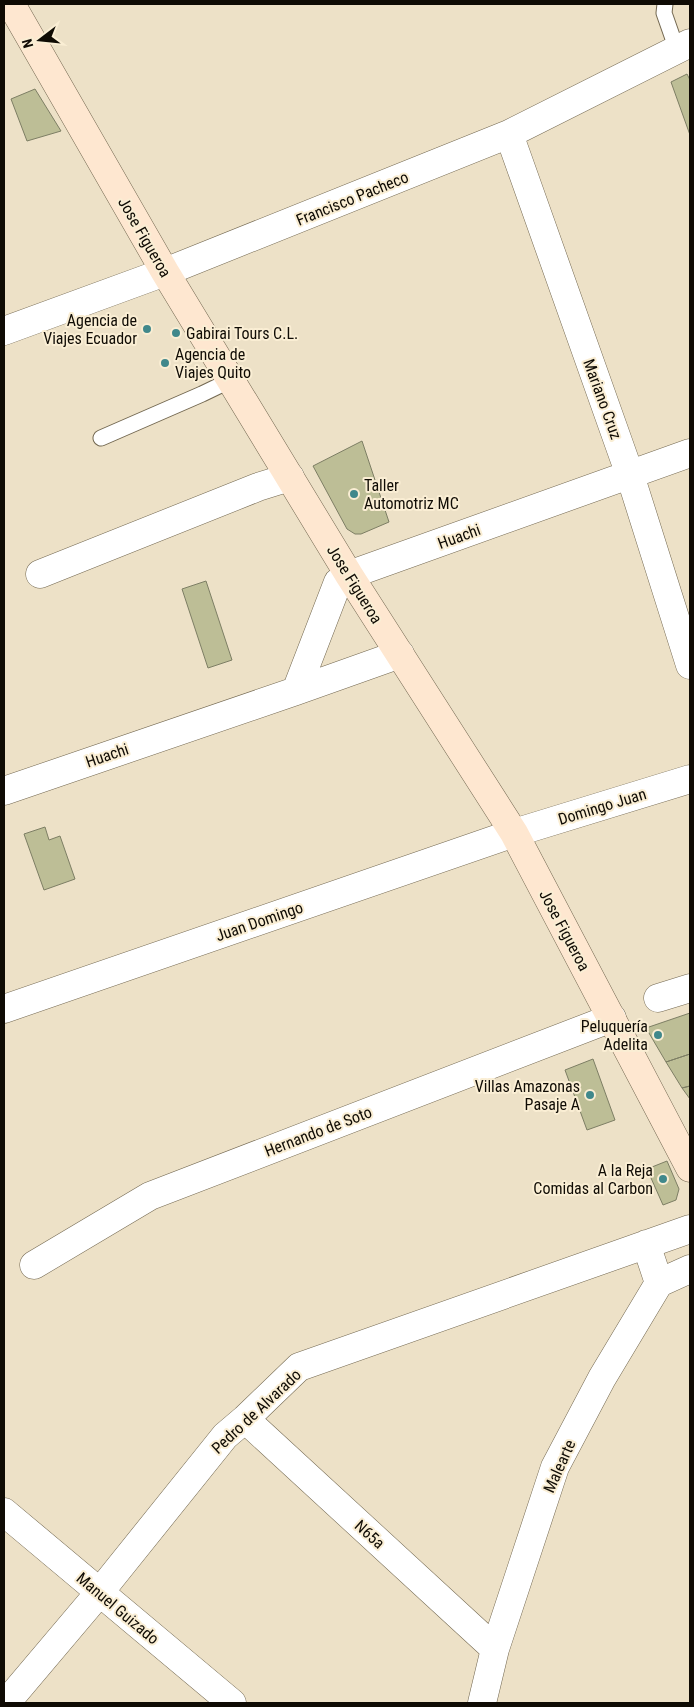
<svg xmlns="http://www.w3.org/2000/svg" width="694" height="1707" viewBox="0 0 694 1707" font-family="'Roboto Condensed',sans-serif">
<rect width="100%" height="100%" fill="#ede1c7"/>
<!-- building -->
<path fill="#bdbe96" stroke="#7d7e64" d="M687 74 690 80V135L671 82Z
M35 89 61 131 27 141 11 99Z
M362 441 389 522 361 534H355L347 529 313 466Z
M206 581 232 660 208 668 182 589Z
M45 827 49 840 60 836 75 879 44 890 24 834Z
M690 1013V1054L666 1062 646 1028Z
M690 1054V1086L682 1088 666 1062Z
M593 1059 615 1120 587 1130 565 1070Z
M690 1086V1099L682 1088Z
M667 1161 679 1189 676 1200 663 1205 647 1169Z"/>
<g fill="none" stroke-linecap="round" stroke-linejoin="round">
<defs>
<path id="lane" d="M665 4 664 13 677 50
M101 438 202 394 231 380"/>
<path id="street" d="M509 134 630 475 690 665
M4 331 165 272 509 134 690 43
M40 574 258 487 290 477
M296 691 338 582 349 575 690 453
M4 791 296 691 400 654
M658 998 690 988
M4 1009 514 833 690 779
M34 1265 150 1196 612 1018
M659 1283 690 1269
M245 1419 495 1649
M4 1512 232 1703
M6 1703 99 1593 225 1436 245 1419 299 1367 690 1229
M482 1703 495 1649 555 1467 602 1378 659 1283 646 1244"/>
<path id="secondary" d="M11 4 165 272 349 575 514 833 690 1168"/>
</defs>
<!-- lane casing -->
<use href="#lane" stroke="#736851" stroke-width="17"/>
<!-- street casing -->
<use href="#street" stroke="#736851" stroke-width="29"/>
<!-- secondary casing -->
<use href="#secondary" stroke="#736851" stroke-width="29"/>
<!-- lane -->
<use href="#lane" stroke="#fff" stroke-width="15"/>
<!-- street -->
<use href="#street" stroke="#fff" stroke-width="28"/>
<!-- secondary -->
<use href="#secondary" stroke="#fee7d0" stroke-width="28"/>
</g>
<!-- markers -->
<g fill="#40888b" stroke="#faeed4" stroke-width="2">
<circle cx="147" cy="329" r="5"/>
<circle cx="176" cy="333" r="5"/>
<circle cx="165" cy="363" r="5"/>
<circle cx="354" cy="494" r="5"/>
<circle cx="658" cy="1035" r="5"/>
<circle cx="590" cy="1095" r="5"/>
<circle cx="663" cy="1179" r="5"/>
</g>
<g text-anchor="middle" stroke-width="4" stroke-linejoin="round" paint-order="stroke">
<!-- street labels -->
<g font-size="16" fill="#0f0b04" stroke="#faeed4">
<text transform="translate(352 198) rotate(-22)" y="6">Francisco Pacheco</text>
<text transform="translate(145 237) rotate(60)" y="6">Jose Figueroa</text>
<text transform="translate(603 399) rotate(70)" y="6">Mariano Cruz</text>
<text transform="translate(459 536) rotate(-20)" y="6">Huachi</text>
<text transform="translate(355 584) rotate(58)" y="6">Jose Figueroa</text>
<text transform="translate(107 755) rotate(-19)" y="6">Huachi</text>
<text transform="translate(602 806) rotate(-17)" y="6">Domingo Juan</text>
<text transform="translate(259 921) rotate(-19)" y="6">Juan Domingo</text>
<text transform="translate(565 930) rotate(62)" y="6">Jose Figueroa</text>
<text transform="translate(318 1131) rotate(-21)" y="6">Hernando de Soto</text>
<text transform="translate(256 1411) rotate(-43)" y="6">Pedro de Alvarado</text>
<text transform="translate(559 1466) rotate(-66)" y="6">Malearte</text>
<text transform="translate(370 1534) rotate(42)" y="6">N65a</text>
<text transform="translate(118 1608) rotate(40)" y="6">Manuel Guizado</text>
</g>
<!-- poi labels -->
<g font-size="16" fill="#0f0b04" stroke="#faeed4" text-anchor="end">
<text x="137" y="326">Agencia de<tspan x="137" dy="18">Viajes Ecuador</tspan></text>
<text x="186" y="339" text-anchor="start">Gabirai Tours C.L.</text>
<text x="175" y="360" text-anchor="start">Agencia de<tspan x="175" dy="18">Viajes Quito</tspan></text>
<text x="364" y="491" text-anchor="start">Taller<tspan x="364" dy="18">Automotriz MC</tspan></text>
<text x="648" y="1032">Peluquería<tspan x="648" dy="18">Adelita</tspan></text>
<text x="580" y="1092">Villas Amazonas<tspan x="580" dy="18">Pasaje A</tspan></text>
<text x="653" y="1176">A la Reja<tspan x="653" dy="18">Comidas al Carbon</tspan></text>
</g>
</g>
<!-- border -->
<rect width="694" height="1707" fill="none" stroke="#0f0b04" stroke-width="10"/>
<!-- north arrow -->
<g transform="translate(40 40) rotate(254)" stroke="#faeed4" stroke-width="4" paint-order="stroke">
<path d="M0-4L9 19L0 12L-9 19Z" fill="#0f0b04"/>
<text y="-8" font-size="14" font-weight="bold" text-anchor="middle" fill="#0f0b04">N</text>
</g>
</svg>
